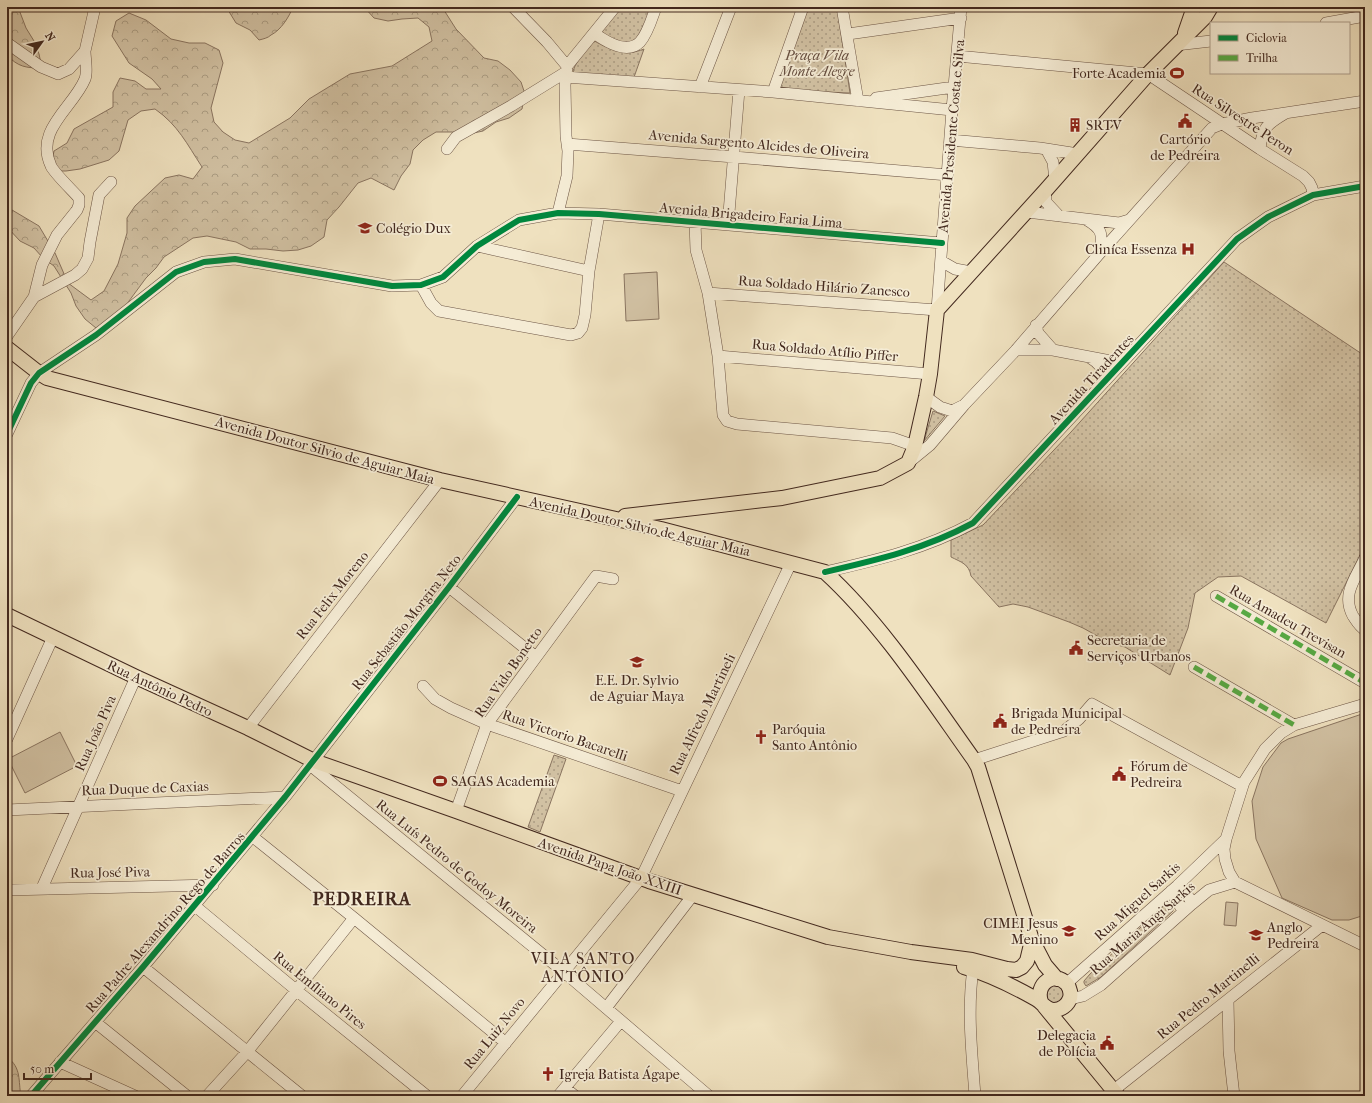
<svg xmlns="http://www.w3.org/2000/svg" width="1372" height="1103" viewBox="0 0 1372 1103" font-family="'IM FELL French Canon',serif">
<defs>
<pattern id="grass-dots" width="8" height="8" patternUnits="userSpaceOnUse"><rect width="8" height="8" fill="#d2c2a4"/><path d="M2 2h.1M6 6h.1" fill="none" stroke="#ac9e85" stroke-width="1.8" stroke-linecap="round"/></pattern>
<pattern id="forest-crowns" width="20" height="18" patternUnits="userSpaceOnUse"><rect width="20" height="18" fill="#d2c2a4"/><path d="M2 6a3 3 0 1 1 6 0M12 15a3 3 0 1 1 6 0" fill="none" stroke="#ac9e85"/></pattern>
</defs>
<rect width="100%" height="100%" fill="#efe1bf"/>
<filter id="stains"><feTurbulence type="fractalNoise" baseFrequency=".005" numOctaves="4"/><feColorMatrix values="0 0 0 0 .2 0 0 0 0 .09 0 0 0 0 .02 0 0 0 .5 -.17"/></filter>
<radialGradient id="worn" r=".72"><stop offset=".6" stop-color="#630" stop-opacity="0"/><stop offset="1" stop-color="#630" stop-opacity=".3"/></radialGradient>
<!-- grass -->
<path fill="url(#grass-dots)" stroke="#8a7561" d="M620 7H653C647 21 640 49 619 44 613 42 606 35 601 31Z
M806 7H837L850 93 777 90Z
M591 39C608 49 625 57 644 49L633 80 575 74 573 71 575 66Z
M1224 262 1365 356V545L1326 623 1241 576 1218 577 1195 593 1188 628 1170 675 1125 647 1110 643 1083 628 1069 622 1028 607 1013 604 999 607 971 576C969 564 961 562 951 557V540L983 525 1071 432Z
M933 411 945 416 924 441Z
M554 755 566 759 540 832 528 827Z
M1166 904 1173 906V911L1101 977 1086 986 1084 983V981L1090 974Z
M1057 983 1066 994 1058 1004 1048 1002 1046 989Z"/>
<!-- forest -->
<path fill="url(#forest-crowns)" stroke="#8a7561" d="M7 7H18L26 28 34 41 39 54 42 68C26 68 18 67 7 55Z
M228 7H293C289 17 281 30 271 35 268 38 263 39 259 40L250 30 236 23 228 10Z
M364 7H442L456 29 484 58 498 61 510 70 521 82 525 94 522 109 509 118 496 122 483 131 469 134 452 132H436L423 140 413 150 410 164 401 176 394 190 371 178 358 183 339 207 327 220 324 237 311 246 298 250 283 251 266 249H250L236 242 207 236 193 238 164 257 156 268 146 278 129 301 122 314 109 323 96 328 85 319 76 306 71 293 54 266 43 258 34 248 20 241 7 227V207L39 226 55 253 68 283 91 300 104 291 118 264 127 233V218L135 206 165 178 179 175 193 179 202 167C187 144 178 125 155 109L141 111 128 120 119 151 109 160 80 169 66 171H55L51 166 54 151 67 143 74 129 113 107V92L120 78 135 81 146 89H161L152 79 129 63 112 36 116 21 129 13 146 20 171 39 189 43H205L219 50 223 63 211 108 214 122 223 132 235 140 249 143 290 118 309 99 350 74 392 66 432 41 429 27 418 18 402 19 388 21 374 18Z
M7 1057C22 1068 18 1081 21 1096H7Z"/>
<!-- garden -->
<path fill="#d2c2a4" stroke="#8a7561" d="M657 272 659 319 626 321 624 274Z
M1365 713V915L1349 920H1332L1282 898 1256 839 1252 801 1263 767 1281 743 1288 739Z
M60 732 77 766 25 793 8 759Z
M1226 902 1238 903 1236 926 1224 925Z"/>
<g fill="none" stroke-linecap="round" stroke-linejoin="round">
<defs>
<path id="minor" d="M513 7 547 42 567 66
M842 7 858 101
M1326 23 1365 16
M594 33C605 41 627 55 640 42 648 33 652 18 656 7
M848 34 961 18
M7 43 41 67 58 74 69 69 85 51 95 7
M1176 45 1211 41
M957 56 1148 74 1260 149 1303 176 1309 182 1312 188 1313 195
M565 77 773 92 952 110
M700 87 731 7
M773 92 803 7
M876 98 954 87
M950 140 1040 148 1078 154
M567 144 734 157 948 175
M447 149 456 137 511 106 566 72
M1046 149 1053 162 1055 180
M1260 149C1262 128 1267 124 1284 114
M1045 191 1046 202 1059 216
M1027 212 1119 223 1129 220
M558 213 567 176 568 151 566 136 565 85 567 66 615 7
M1087 220C1104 230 1102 235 1100 253
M695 222 696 250 708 293 718 356 723 415 727 421 737 424 892 438 915 446
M728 225 739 90
M477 246 589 271
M941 261 955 269 971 272
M421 285 431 303 439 311 571 335 578 333 582 328 585 315 589 271 599 214
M708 293 937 310 952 110 961 7
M34 297 75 275 82 269 88 258 90 242 99 195 111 182
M1036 325 1038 333 1053 350
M7 336 34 297 42 265 57 235 77 210 79 205V198C73 191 54 173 51 166 34 130 73 108 85 79 88 72 85 59 85 51
M1016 350H1053L1121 363
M718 356 930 374
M1089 357C1099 363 1104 369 1106 380
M926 397 940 407 952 411 962 406
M7 434 31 383 39 373 96 335 176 272 204 262 235 259 392 286 421 285 443 277 477 246 519 220 558 213 599 214 942 243
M908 463 930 445 964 405 1016 350 1100 253 1212 128 1222 124 1252 118 1365 101
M1365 558C1356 578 1341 594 1353 616 1357 622 1359 626 1365 630
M825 572C877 560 925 549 973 523L1237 239 1268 217 1313 195 1365 186
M449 587 536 657
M1216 596 1365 683
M1194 667 1294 725
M423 686 435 699 451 708 487 724 682 791
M248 728 440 480
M7 739 53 637
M974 760 1064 731 1079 719 1092 704 1242 786
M310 765 564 972 709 1096
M7 810 285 797
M456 811 487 724 596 576 613 579
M253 837 354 918 506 1043
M1235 882 1229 872 1225 859 1224 849 1226 839 1244 782 1265 749 1281 733 1294 725 1365 704
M1177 886C1184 891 1189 895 1192 904
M42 888 136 677
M7 890 213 885
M1171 891 1180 906 1186 909
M195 906 296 990 427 1096
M143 967 302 1096
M973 969C967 1011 972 1054 975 1096
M1066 984 1177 886 1226 839
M1070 999 1083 996 1101 985 1192 904 1209 890 1235 882 1365 946
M1228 1000 1229 1051 1234 1096
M606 1008 693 895
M95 1022 187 1096
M60 1062 135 1096
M565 1088 575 1096
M1114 1090 1321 926
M31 1096 143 967 285 797 449 587 517 497
M207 1096 247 1052 354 918
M462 1096 641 878 791 563
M558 1096 621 1021"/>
<path id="major" d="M1185 33 1194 7
M7 348 39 373 47 378 440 480 661 529 825 572C882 624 929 697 974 760L978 767 1032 940 1045 965 1057 979
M625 516 782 498 880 478 908 463 915 446 926 397 930 374 937 310 1045 191 1148 74 1205 17 1211 7
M7 615 136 677 248 728 314 761 456 811 649 881 828 937 911 952 972 960 1007 969 1016 970 1022 967 1027 961 1032 940
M964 967C989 974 1013 986 1036 999 1043 1003 1046 1010 1054 1010 1061 1010 1068 1005 1070 998 1071 994 1070 988 1067 984 1054 970 1035 984 1041 1002
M1044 1006 1118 1096"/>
</defs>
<!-- minor casing -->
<use href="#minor" stroke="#6d5646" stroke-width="12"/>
<!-- major casing -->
<use href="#major" stroke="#42281e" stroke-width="16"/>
<!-- minor -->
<use href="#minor" stroke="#f5ecd5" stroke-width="11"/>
<!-- major -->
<use href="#major" stroke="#efe1bf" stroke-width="14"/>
<!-- quiet -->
<path stroke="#56aa43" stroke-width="5" stroke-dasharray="10 5" stroke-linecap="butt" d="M1216 596 1365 683
M1194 667 1294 725"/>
<defs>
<path id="cycleway" d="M7 434 31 383 39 373 96 335 176 272 204 262 235 259 392 286 421 285 443 277 477 246 519 220 558 213 599 214 942 243
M825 572C877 560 925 549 973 523L1237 239 1268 217 1313 195 1365 186
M31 1096 143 967 285 797 449 587 517 497"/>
</defs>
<!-- cycleway casing -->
<use href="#cycleway" stroke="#f5ecd5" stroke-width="8"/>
<!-- cycleway -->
<use href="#cycleway" stroke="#00873e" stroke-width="6"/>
</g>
<!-- icons -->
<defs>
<symbol id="stadium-bare" viewBox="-9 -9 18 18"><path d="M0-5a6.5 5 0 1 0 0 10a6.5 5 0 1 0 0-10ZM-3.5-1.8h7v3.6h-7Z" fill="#8f2418" stroke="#f5ecd5" stroke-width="2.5" paint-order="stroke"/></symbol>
<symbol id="civic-bare" viewBox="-9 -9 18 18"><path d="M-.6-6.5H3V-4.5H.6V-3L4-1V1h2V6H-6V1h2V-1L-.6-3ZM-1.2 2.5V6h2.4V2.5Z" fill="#8f2418" stroke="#f5ecd5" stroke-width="2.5" paint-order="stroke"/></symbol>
<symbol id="building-bare" viewBox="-9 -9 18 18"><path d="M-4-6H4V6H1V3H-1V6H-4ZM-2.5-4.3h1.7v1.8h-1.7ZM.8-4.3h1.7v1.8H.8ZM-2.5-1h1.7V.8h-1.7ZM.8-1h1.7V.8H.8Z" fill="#8f2418" stroke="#f5ecd5" stroke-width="2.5" paint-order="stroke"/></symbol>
<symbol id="school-bare" viewBox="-9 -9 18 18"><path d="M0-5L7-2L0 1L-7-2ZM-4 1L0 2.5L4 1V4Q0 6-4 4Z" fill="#8f2418" stroke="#f5ecd5" stroke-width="2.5" paint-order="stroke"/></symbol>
<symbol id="hospital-bare" viewBox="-9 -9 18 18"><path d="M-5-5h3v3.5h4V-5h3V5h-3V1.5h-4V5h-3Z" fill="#8f2418" stroke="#f5ecd5" stroke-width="2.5" paint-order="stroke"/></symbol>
<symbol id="church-bare" viewBox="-9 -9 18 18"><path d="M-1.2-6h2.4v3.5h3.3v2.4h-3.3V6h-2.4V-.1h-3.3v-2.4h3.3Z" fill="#8f2418" stroke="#f5ecd5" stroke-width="2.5" paint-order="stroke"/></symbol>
</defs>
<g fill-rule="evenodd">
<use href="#stadium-bare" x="1167" y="63" width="20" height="20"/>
<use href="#civic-bare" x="1175" y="111" width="20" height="20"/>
<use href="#building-bare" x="1065" y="115" width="20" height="20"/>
<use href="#school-bare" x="355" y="218" width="20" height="20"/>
<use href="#hospital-bare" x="1178" y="239" width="20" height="20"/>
<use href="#civic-bare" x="1066" y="638" width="20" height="20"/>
<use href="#school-bare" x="627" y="652" width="20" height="20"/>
<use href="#civic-bare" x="990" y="711" width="20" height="20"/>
<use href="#church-bare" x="751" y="727" width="20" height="20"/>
<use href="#civic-bare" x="1109" y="764" width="20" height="20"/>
<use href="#stadium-bare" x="430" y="771" width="20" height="20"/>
<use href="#school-bare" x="1059" y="921" width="20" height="20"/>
<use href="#school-bare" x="1246" y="925" width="20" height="20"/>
<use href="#civic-bare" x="1097" y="1033" width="20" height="20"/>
<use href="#church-bare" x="538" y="1064" width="20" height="20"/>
</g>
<g text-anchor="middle" stroke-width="3.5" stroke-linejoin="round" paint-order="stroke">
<!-- park labels -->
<g font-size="14" font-style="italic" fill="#664e40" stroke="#f5ecd5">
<text x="817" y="60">Praça Vila<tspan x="817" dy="16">Monte Alegre</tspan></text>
</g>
<!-- poi labels -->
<g font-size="14" fill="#42281e" stroke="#f5ecd5" text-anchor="start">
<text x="1166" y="78" text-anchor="end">Forte Academia</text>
<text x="1086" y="130">SRTV</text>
<text x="1185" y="144" text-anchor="middle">Cartório<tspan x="1185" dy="16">de Pedreira</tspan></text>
<text x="376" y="233">Colégio Dux</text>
<text x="1177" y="254" text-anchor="end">Cliníca Essenza</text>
<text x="1087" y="645">Secretaria de<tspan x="1087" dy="16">Serviços Urbanos</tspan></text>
<text x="637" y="685" text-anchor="middle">E.E. Dr. Sylvio<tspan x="637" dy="16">de Aguiar Maya</tspan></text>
<text x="1011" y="718">Brigada Municipal<tspan x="1011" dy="16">de Pedreira</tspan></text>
<text x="772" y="734">Paróquia<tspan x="772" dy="16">Santo Antônio</tspan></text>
<text x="1130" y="771">Fórum de<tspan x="1130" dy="16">Pedreira</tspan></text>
<text x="451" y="786">SAGAS Academia</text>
<text x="1058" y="928" text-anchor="end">CIMEI Jesus<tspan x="1058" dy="16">Menino</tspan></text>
<text x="1267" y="932">Anglo<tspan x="1267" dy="16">Pedreira</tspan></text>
<text x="1096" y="1040" text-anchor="end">Delegacia<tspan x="1096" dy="16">de Polícia</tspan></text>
<text x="559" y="1079">Igreja Batista Ágape</text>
</g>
<!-- street labels -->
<g font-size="14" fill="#42281e" stroke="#f5ecd5">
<text transform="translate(1243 119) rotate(33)" y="5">Rua Silvestre Peron</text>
<text transform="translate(951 136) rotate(-85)" y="5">Avenida Presidente Costa e Silva</text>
<text transform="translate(759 144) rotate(5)" y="5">Avenida Sargento Alcides de Oliveira</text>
<text transform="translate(751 215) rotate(5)" y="5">Avenida Brigadeiro Faria Lima</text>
<text transform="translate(824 286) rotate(4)" y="5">Rua Soldado Hilário Zanesco</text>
<text transform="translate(825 350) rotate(5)" y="5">Rua Soldado Atílio Piffer</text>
<text transform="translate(1091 379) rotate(-47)" y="5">Avenida Tiradentes</text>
<text transform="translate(325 450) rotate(15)" y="5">Avenida Doutor Silvio de Aguiar Maia</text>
<text transform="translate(640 526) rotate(13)" y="5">Avenida Doutor Silvio de Aguiar Maia</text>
<text transform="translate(332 595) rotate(-52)" y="5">Rua Felix Moreno</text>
<text transform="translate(1288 621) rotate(30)" y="5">Rua Amadeu Trevisan</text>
<text transform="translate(406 622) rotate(-52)" y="5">Rua Sebastião Morgira Neto</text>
<text transform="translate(508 672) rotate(-55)" y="5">Rua Vido Bonetto</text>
<text transform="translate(160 688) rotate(25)" y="5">Rua Antônio Pedro</text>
<text transform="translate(702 714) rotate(-64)" y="5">Rua Alfredo Martineli</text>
<text transform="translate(95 733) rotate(-66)" y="5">Rua João Piva</text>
<text transform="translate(565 735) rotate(19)" y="5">Rua Victorio Bacarelli</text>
<text transform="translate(145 788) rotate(-2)" y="5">Rua Duque de Caxias</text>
<text transform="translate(457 866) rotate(39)" y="5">Rua Luís Pedro de Godoy Moreira</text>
<text transform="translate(610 866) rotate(19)" y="5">Avenida Papa João XXIII</text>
<text transform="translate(110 872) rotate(-1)" y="5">Rua José Piva</text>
<text transform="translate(1137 901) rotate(-42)" y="5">Rua Miguel Sarkis</text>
<text transform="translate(165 922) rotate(-49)" y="5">Rua Padre Alexandrino Rego de Barros</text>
<text transform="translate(1142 928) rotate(-41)" y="5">Rua Maria Angi Sarkis</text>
<text transform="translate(320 990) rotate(39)" y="5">Rua Emíliano Pires</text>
<text transform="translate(1208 996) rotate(-39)" y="5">Rua Pedro Martinelli</text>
<text transform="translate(494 1033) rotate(-51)" y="5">Rua Luiz Novo</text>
</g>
<!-- quarter labels -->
<g font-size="16" letter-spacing="1" fill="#42281e" stroke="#f5ecd5">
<text x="583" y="964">VILA SANTO<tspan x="583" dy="18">ANTÔNIO</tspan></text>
</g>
<!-- district labels -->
<g font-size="18" font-weight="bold" letter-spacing="1" fill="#42281e" stroke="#f5ecd5">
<text x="362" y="905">PEDREIRA</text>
</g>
</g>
<!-- margin -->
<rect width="1372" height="1103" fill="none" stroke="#efe1bf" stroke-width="24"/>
<rect x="8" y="8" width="1356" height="1087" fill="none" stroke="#42281e" stroke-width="2"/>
<rect x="12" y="12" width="1348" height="1079" fill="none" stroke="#42281e"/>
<!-- legend -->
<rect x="1210" y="22" width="140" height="52" fill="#f5ecd5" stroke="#ad9e8c"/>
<rect x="1218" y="35" width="20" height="6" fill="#00873e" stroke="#ad9e8c"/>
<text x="1246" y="42" font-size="12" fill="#42281e">Ciclovia</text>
<rect x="1218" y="55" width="20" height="6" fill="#56aa43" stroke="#ad9e8c"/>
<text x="1246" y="62" font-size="12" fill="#42281e">Trilha</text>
<!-- north arrow -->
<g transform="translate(42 42) rotate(57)" stroke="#f5ecd5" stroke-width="3" paint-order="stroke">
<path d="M0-3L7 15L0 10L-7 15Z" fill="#42281e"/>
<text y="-6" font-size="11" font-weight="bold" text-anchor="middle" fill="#42281e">N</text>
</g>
<!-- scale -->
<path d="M24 1073v6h67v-6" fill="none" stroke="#42281e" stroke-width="2"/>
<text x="30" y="1073" font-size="12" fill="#42281e" stroke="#f5ecd5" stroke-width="3" paint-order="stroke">50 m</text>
<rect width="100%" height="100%" filter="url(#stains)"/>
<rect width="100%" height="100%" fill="url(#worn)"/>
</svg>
